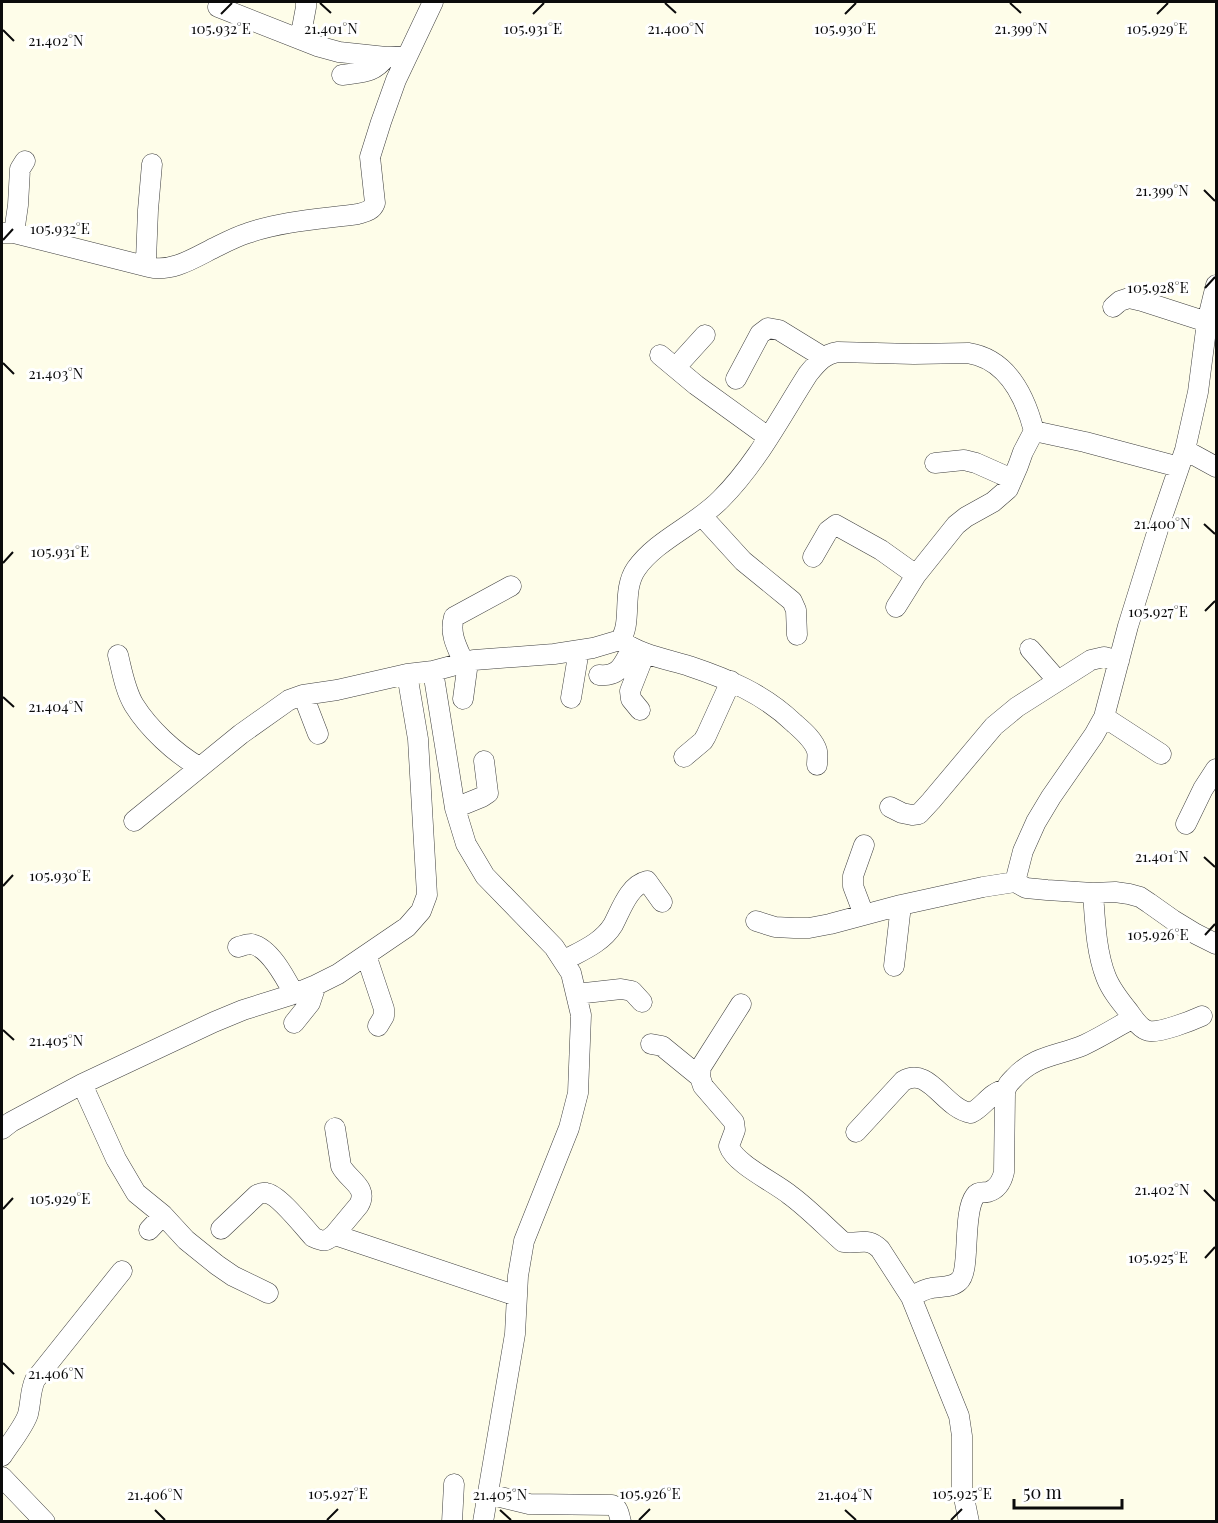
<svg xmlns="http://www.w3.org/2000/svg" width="1218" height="1523" viewBox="0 0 1218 1523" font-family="'Playfair Display',serif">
<rect width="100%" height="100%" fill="#fefde9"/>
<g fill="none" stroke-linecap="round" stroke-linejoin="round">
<defs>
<path id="minor" d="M218 7 317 46 339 52 386 57 407 56
M300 39 306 7V2
M342 75C362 72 373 74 386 57
M152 164 148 210 146 260 149 267C173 273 197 256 218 246 228 241 238 236 248 233 283 221 322 219 358 214 365 212 372 211 375 203L370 157 381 122 396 80 433 2
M2 233H14L149 267
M14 233 18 205 20 169 25 161
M1113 307 1120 301 1129 298 1142 301 1207 322
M660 355 696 385 768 437
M676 367 705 335
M736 379 760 334 768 328 779 330 823 357
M1034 431 1085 442 1179 467
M1185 450 1216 467
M935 463 964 460 976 463 1012 479
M702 516 743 561 792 601 796 610 797 635
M813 557 828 531 836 525 881 550 916 575
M620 640C640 655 666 659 689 666 728 679 764 694 794 723 802 730 814 740 817 751 818 755 817 761 817 765
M1030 649 1057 680
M118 655C122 671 125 690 134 705 149 729 175 753 199 767
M464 663C457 647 449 634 454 617L511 586
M433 671 455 808 466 844 485 876 554 947 571 973 581 1015 578 1093 569 1128 524 1241 518 1276 515 1334 483 1522
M599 675C620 677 623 664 632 648
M303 695 318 734
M571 698 579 650
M463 699 468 662
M640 710 631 699 630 691 645 653
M1104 717 1161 754
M684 757 703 741 706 736 731 681
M890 807 902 813 912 815 919 814 931 801 994 726 1017 707 1091 660 1104 657 1119 661
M455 808 482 797 488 793 484 761
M134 821 241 734 289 700 303 695 337 690 407 674 433 671 474 660 554 654 593 648 620 640C633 623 621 591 636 569 656 540 696 525 721 499 757 463 781 416 808 374 817 363 824 354 838 352L914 354 968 353C1007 359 1025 396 1034 431L1023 452 1018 466 1008 489 993 502 966 517 956 525 916 575 896 607
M1186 824 1203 789 1216 769
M1015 882 1023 851 1036 822 1051 797 1094 735 1104 717 1128 626 1160 523 1185 450 1198 392 1207 322 1216 285
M1093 893C1095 920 1096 952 1106 977 1111 990 1120 1001 1129 1012 1134 1019 1140 1029 1149 1031 1160 1033 1191 1021 1202 1016
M864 915 853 886V876L864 845
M756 921 775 927 794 928H809L830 924 901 905 983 887 1015 882 1026 888 1047 890 1093 893 1115 892 1129 894 1140 897 1149 903 1173 920 1196 934 1216 944
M238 947C242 946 247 944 251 944 270 947 286 979 294 994
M366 955 384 1009V1016L378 1026
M563 961C581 951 602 943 613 925 621 910 629 885 647 881L662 902
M894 966 901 905
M576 994 621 989 632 991 642 1002
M741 1004 701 1067 700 1077 703 1086 734 1122 735 1130 729 1146C735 1164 774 1182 790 1195 809 1209 825 1226 843 1242 859 1245 867 1236 880 1249L911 1297 959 1416 962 1436V1488L969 1522
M294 1023 310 1003 316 985
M651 1044 662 1046 700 1077
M82 1084 116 1159 136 1193 163 1215 186 1240 217 1265 233 1276 268 1293
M2 1129 11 1122 82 1084 214 1022 243 1010 294 994 316 985 338 974 407 927 421 911 427 895 418 739 407 674
M856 1132 903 1081C929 1065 944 1109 971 1113 984 1107 990 1092 1005 1090
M221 1229 257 1195C261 1193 262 1192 266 1193 278 1194 304 1227 313 1237 324 1242 325 1242 334 1235L338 1236 517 1296
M149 1230 163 1215
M334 1235 359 1205C369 1187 348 1180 341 1166L335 1128
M911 1297C918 1293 924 1289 932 1288 941 1286 952 1288 959 1281 971 1271 962 1213 975 1196 978 1191 983 1193 988 1192 998 1189 1002 1181 1004 1172L1005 1093C1006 1086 1009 1083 1014 1078 1035 1055 1058 1056 1084 1045 1101 1037 1117 1027 1133 1018
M2 1456C9 1445 25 1425 28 1414 31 1402 30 1391 35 1380L122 1271
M2 1477 45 1522
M488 1494 529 1504 612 1505C619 1508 619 1515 621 1522
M452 1522 454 1484"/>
</defs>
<!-- minor casing -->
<use href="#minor" stroke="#3e3e3e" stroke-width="21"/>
<!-- minor -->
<use href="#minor" stroke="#fff" stroke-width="20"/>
</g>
<!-- ticks -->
<path fill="none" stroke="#0b0b0b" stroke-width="2" d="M320 3 331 13M665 3 676 13M1010 3 1021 13M221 14 232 3M533 14 544 3M845 14 856 3M1157 14 1168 3M3 30 14 41M1204 190 1215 201M3 240 13 229M1205 288 1215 277M3 363 14 374M1204 524 1215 534M3 563 13 552M1205 611 1215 601M3 697 14 707M1204 857 1215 867M3 886 13 875M1205 935 1215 924M3 1030 14 1040M1204 1190 1215 1201M3 1209 13 1198M1205 1258 1215 1247M3 1363 14 1374M155 1510 165 1520M500 1510 511 1520M845 1510 856 1520M327 1520 338 1509M639 1520 650 1509M951 1520 962 1509"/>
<g font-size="15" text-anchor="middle" fill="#0b0b0b" stroke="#fff" stroke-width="6" stroke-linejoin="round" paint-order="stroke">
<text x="331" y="34">21.401°N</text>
<text x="676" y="34">21.400°N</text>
<text x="1021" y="34">21.399°N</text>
<text x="533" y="34">105.931°E</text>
<text x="221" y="34">105.932°E</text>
<text x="845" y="34">105.930°E</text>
<text x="1157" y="34">105.929°E</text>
<text x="56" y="46">21.402°N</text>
<text x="1162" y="196">21.399°N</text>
<text x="60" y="234">105.932°E</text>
<text x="1158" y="293">105.928°E</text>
<text x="56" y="379">21.403°N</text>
<text x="1162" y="529">21.400°N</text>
<text x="60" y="557">105.931°E</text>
<text x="1158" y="617">105.927°E</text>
<text x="56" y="712">21.404°N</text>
<text x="1162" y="862">21.401°N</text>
<text x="60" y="881">105.930°E</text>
<text x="1158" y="940">105.926°E</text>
<text x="56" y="1046">21.405°N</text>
<text x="1162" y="1195">21.402°N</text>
<text x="60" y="1204">105.929°E</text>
<text x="1158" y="1263">105.925°E</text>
<text x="56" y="1379">21.406°N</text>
<text x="338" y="1499">105.927°E</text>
<text x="650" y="1499">105.926°E</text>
<text x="962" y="1499">105.925°E</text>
<text x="155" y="1500">21.406°N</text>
<text x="500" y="1500">21.405°N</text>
<text x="845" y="1500">21.404°N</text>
</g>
<!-- border -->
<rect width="1218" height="1523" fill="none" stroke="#0b0b0b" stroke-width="6"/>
<!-- scale -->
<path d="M1014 1499v9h108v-9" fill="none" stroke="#0b0b0b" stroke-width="3"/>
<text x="1023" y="1499" font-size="18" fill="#0b0b0b" stroke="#ffffff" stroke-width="4.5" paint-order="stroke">50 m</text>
</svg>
